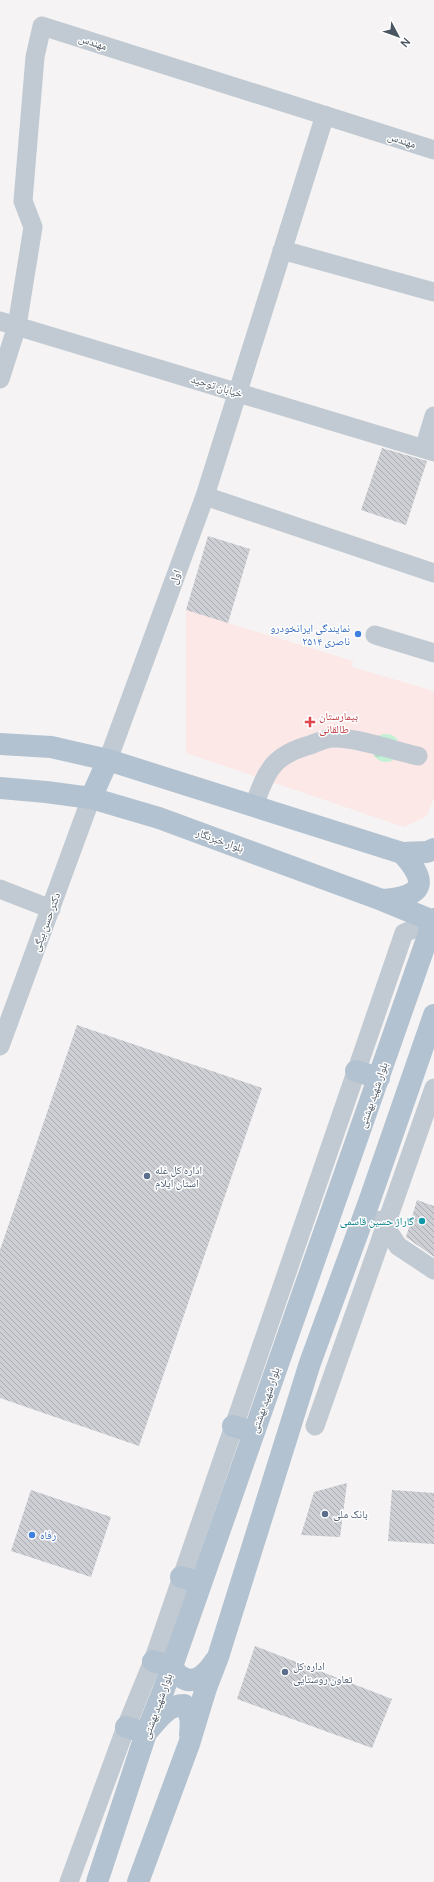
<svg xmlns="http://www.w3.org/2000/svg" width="434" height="1882" viewBox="0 0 434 1882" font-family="Manrope,'Noto Naskh Arabic',sans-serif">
<defs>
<pattern id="grass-tufts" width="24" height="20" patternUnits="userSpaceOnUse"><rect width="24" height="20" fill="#c3f1d5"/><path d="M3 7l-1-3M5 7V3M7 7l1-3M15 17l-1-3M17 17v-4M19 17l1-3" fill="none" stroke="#a0c6b0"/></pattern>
<pattern id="building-back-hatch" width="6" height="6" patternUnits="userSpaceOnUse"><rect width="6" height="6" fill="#cdcfd5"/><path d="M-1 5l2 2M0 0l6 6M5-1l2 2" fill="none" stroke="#a8abb0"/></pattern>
</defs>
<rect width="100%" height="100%" fill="#f5f3f3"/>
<!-- medical -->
<path fill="#fce8e6" d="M186 610 353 661 352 667 434 691V798L427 816 404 827 186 753Z"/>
<!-- grass -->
<path fill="url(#grass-tufts)" d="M372 748a14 14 0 1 1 28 0a14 14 0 1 1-28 0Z"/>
<!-- building -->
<path fill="url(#building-back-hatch)" d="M382 448 427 461 406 525 361 510Z
M208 536 250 549 228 623 186 610Z
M77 1025 262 1088 139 1446 0 1398V1250Z
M417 1200 434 1206V1257L406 1237Z
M347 1483 340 1537 301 1535 314 1492Z
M31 1490 111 1517 91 1577 11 1551Z
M392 1490 434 1493V1544L388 1541Z
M255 1646 392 1699 372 1748 237 1699Z"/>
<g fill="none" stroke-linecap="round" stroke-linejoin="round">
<!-- minor -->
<path stroke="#c1cad2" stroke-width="19" d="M282 250 434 292
M0 321 434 452
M0 379 17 326 33 227 23 201 35 57 42 26 434 150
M424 449 434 416
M205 496 434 573
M375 635 434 653
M108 760 205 496 325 115
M254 806C266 771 273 755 310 745 318 742 326 738 334 738 356 737 395 751 418 756
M0 889 51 909
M0 1046 91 798
M381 1220 398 1246 434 1270
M315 1426 434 1088
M69 1882 126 1727 153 1661 404 933 433 921"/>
<!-- major -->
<path stroke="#b3c2d1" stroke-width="22" d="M0 744 51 747 108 760 402 853 427 852 434 849
M0 788 46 792 91 798 159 818 382 900 433 921
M91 798 108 760
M382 900C422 897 431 884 402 853
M356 1071 379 1078
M233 1426 253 1432
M181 1577 201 1583
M153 1661C158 1663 167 1664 171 1667 175 1669 176 1674 180 1676 194 1687 207 1673 215 1661
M126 1727 146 1733C157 1721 166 1705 184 1705 192 1715 191 1723 190 1735
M97 1882 146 1733 164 1689 434 919
M138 1882 189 1744 206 1688 218 1657 310 1363 369 1202 434 1015"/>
</g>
<!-- markers -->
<g fill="#3f7fe0" stroke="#fff" stroke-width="1.5">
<circle cx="358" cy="634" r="4"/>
<circle cx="32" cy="1535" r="4"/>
</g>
<path fill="#e0444e" stroke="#fff" stroke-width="1.5" d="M308 716h4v4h4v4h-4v4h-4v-4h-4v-4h4z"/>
<g fill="#5c6f8a" stroke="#fff" stroke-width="1.5">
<circle cx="147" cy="1176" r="4"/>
<circle cx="325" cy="1514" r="4"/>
<circle cx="285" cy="1672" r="4"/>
</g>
<circle fill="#0f9aa8" stroke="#fff" stroke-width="1.5" cx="422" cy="1221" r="4"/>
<g text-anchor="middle" stroke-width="3" stroke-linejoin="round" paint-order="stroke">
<!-- street labels -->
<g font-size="11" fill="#4a5661" stroke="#fff">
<text transform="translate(93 42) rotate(18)" y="4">مهندس</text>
<text transform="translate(402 140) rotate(18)" y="4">مهندس</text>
<text transform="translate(217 386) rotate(17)" y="4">خیابان توحید</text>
<text transform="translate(175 577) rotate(-70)" y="4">اول</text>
<text transform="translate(220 840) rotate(20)" y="4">بلوار خبرنگار</text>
<text transform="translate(46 922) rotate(-70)" y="4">دکتر حسن بیگی</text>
<text transform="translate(373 1095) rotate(-71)" y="4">بلوار شهید بهشتی</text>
<text transform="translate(265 1400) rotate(-71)" y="4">بلوار شهید بهشتی</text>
<text transform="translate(157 1706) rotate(-70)" y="4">بلوار شهید بهشتی</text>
</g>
<!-- shop labels -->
<g font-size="11" fill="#366cbe" stroke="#fff" text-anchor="end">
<text x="350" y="632">نمایندگی ایرانخودرو<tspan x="350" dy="13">ناصری ۲۵۱۴</tspan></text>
<text x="40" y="1539" text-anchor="start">رفاه</text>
</g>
<!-- health labels -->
<g font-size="11" fill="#be3a42" stroke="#fff" text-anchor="start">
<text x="319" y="720">بیمارستان<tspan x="319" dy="13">طالقانی</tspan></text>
</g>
<!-- service labels -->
<g font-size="11" fill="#4e5e75" stroke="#fff" text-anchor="start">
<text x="155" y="1174">اداره کل غله<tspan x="155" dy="13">استان ایلام</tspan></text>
<text x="333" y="1518">بانک ملی</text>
<text x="293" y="1670">اداره کل<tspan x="293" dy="13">تعاون روستایی</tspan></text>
</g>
<!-- culture labels -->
<g font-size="11" fill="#0d838f" stroke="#fff" text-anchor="end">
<text x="414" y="1225">گاراژ حسین قاسمی</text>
</g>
</g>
<!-- north arrow -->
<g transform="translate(398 36) rotate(131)" stroke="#ffffff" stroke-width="3" paint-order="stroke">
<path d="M0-3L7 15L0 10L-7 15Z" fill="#4a5661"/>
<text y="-6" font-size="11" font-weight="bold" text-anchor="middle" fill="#4a5661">N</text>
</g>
</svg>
